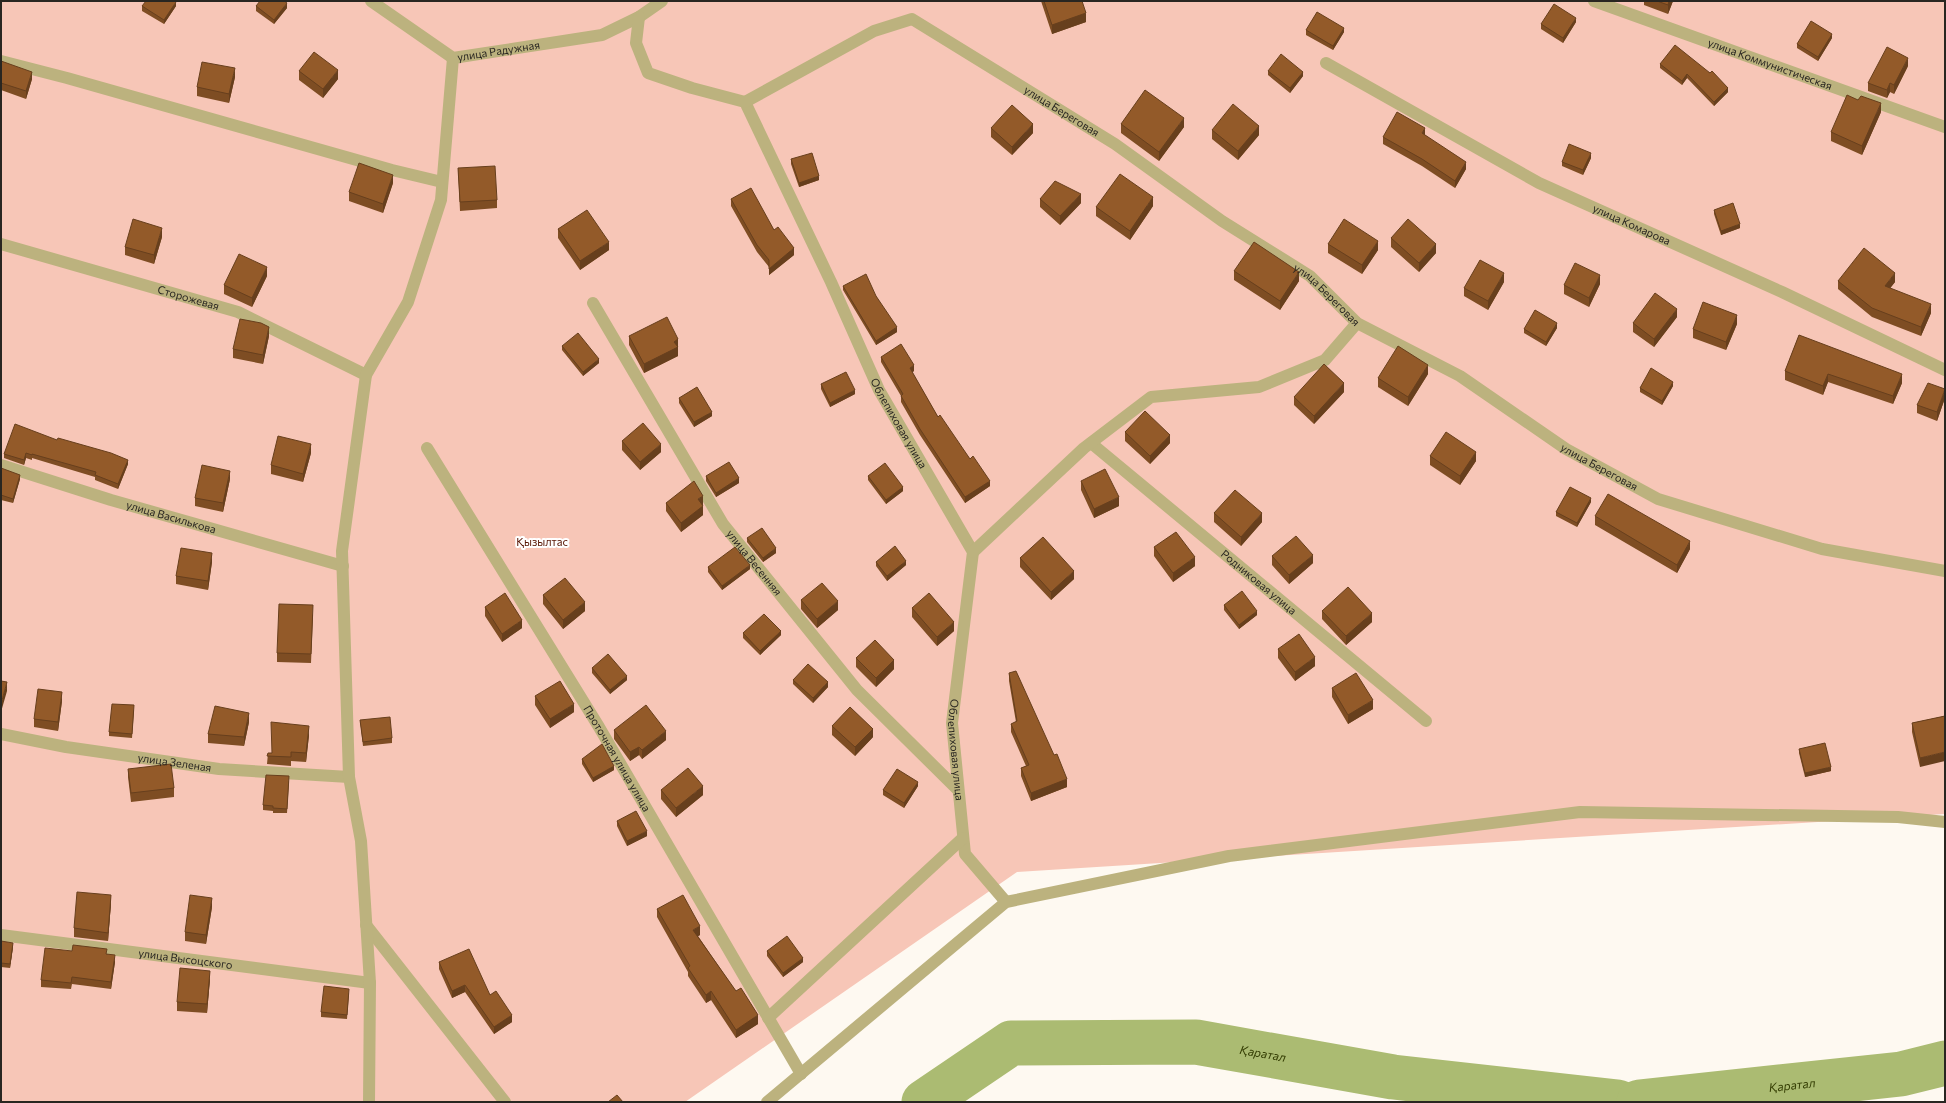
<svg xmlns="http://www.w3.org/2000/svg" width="1946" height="1103" viewBox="0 0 1946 1103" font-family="Commissioner,sans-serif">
<rect width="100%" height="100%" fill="#fef9f1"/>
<!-- green -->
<path fill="#f7c6b7" d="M1 1H1945V814L1017 872 685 1102H1Z"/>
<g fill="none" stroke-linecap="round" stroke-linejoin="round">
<!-- river -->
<g stroke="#abbb72" stroke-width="45">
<path id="s1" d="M924 1102 1011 1043 1196 1042 1393 1077 1618 1102"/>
<path id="s2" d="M1639 1102 1901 1074 1945 1063"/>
</g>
<!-- minor -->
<g stroke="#bcb27e" stroke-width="12">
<path id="s3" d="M371 1 453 58 602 35 639 17 662 1"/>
<path id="s4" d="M1594 1 1945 127"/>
<path id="s5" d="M639 17 636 43 648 73 692 88 745 102 831 282 879 390 973 552 952 723 965 854 1006 902"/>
<path d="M1 61 67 78 392 170 442 182"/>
<path id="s6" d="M1326 63 1539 183 1782 292 1945 370"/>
<path id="s7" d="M745 102 874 31 912 19 1115 144 1222 221 1310 276 1357 323 1460 376 1566 449 1658 499 1822 549 1945 571"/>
<path id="s8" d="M1 244 238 312 366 375"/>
<path id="s9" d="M593 303 723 524 857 690 958 790"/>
<path id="s10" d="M1091 443 1426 721"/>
<path id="s11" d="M427 448 599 727 801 1074"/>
<path id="s12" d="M1 465 111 500 343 566"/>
<path d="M973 552 1084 448 1151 397 1259 387 1325 360 1357 323"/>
<path id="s13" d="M1 734 66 747 219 769 349 777"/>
<path d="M366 925 505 1102"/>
<path id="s14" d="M1 935 370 983"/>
<path d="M768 1018 963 838"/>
<path d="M369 1102 370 983 361 841 349 777 342 551 366 375 408 302 441 200 453 58"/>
<path d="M767 1102 1006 902 1229 856 1580 812 1898 817 1945 822"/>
</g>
</g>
<!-- wall -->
<path fill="#7e4d23" d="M1041 1H1082L1086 22 1052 34Z
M1644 1H1673L1668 14 1644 5Z
M142 6H176L164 24 142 11Z
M256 6 287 8 274 24 256 11Z
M1576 22 1563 43 1541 29V24Z
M1306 30 1344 32 1333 50 1306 35Z
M1832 38 1818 61 1797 48V44Z
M1 61 32 79 26 99 1 90Z
M1660 64 1710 73 1728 92 1714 106 1687 78 1682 85 1660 68Z
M1908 66 1894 94 1890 92 1887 98 1868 91V83Z
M299 71 338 79 323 98 299 80Z
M1268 71 1303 76 1290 93 1268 75Z
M235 77 229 103 197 96V87Z
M1881 112 1862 155 1831 141V132Z
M1121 124 1184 127 1159 161 1121 133Z
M991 128 1033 133 1012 155 991 137Z
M1212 130 1259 135 1238 160 1212 139Z
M1425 135 1466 169 1455 188 1422 166 1383 144V137Z
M1591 158 1583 175 1562 166V162Z
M791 159 819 180 799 187 791 164Z
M458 168 497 200V208L460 211Z
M393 183 383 213 349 201V192Z
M731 199 774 230 794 255 769 275V267L757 252 731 206Z
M1040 199 1081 203 1060 225 1040 207Z
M1153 206 1130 240 1096 216V207Z
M1714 210 1740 228 1721 235 1714 214Z
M558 229 609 250 580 270 558 238Z
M162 237 154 264 125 255V247Z
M1391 238 1436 253 1419 272 1391 247Z
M1328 244 1378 250 1362 274 1328 253Z
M1234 271 1299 281 1280 310 1234 280Z
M267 276 252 307 224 294V285Z
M1838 281 1895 282 1890 288 1931 313 1921 336 1872 317 1838 289Z
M1504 282 1488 310 1464 296V288Z
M1600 284 1589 307 1564 294V285Z
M843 286 876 296 897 332 876 345 843 290Z
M1677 317 1654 347 1633 332V323Z
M1737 324 1726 350 1693 338V329Z
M1557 328 1546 346 1524 333V329Z
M1799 335 1902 383 1893 404 1828 382 1823 395 1785 380V371Z
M269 336 263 364 233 358V349Z
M629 336 678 339V356L644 373 629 345Z
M562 346 599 363 583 376 562 350Z
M881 357 914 371 912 372 938 417 990 486 965 503 920 435 901 402V396L881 362Z
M1428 374 1408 406 1378 387V378Z
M821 384 855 394 830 407 821 389Z
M1673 386 1662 405 1640 392V388Z
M1344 392 1314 424 1294 405V397Z
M679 398 712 416 694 427 679 403Z
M1945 398 1937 421 1917 413V405Z
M1125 432 1170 443 1150 464 1125 441Z
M57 440 128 464 118 489 95 480V477L32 458V460L26 458 24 465 4 458V454Z
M622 441 661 452 640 470 622 450Z
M311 453 303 482 271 474V465Z
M1430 456 1476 461 1460 485 1430 465Z
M1 468 20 479 13 503 1 500Z
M706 476 739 483 716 497 706 481Z
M868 476 903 491 886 504 868 480Z
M230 479 223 512 195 506V498Z
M1081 481 1119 506 1094 518 1081 490Z
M1591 502 1577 527 1556 516V512Z
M666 503 703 505H702L703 515 681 532 666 511Z
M1214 513 1262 522 1241 546 1214 522Z
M1595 516 1690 549 1677 573 1595 525Z
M747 538 776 553 763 562 747 542Z
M1154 547 1195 566 1173 582 1154 556Z
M1272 556 1313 563 1289 584 1272 565Z
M1020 558 1074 579 1051 600 1020 567Z
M212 562 208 590 176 584V576Z
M876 562 906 565 887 581 876 566Z
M708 567 750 569 722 590 708 572Z
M543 595 585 611 563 629 543 604Z
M801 600 838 610 817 628 801 609Z
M1224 605 1257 615 1239 629 1224 610Z
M485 607 522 628 502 642 485 616Z
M912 608 954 631 937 646 912 617Z
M1322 611 1372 622 1346 645 1322 619Z
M313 614 311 663 277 662V653Z
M743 633 781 635 760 655 743 638Z
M1278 649 1315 666 1295 681 1278 658Z
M856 658 894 669 876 687 856 667Z
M592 668 627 680 610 694 592 673Z
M1009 673 1067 787 1031 801 1021 776V768L1026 766 1011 732V724L1016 722 1009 681Z
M793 680 828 687 813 703 793 684Z
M1332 688 1373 709 1348 724 1332 697Z
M535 696 574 712 550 728 535 705Z
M62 701 58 731 34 727V719Z
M134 710 132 738 109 736V732Z
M1945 716 1920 767 1912 732V723Z
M360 720 392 738V743L363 746Z
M249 722 244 746 208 743V734Z
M832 726 873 737 855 756 832 735Z
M614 730 666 740 642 759 639 755 630 761 614 739Z
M309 735 306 762 291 761V766L267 764 268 753H272Z
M1799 749 1831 771 1805 777 1799 753Z
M582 759 614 770 593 782 582 764Z
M128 769 174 788V797L131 802 128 777Z
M289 781 287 813H273V811L263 810V805Z
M918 786 904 808 883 795V790Z
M661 790 703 795 676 817 661 799Z
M617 821 647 836 627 846 617 826Z
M111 903 108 941 74 937V928Z
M212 907 206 944 185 941V932Z
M657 909 700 935 698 936 758 1024 736 1038 711 1000 706 1003 688 976V972L657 917Z
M1 941 13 947 10 968 1 967Z
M72 951 107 954 115 962 111 989 72 984 71 989 41 987V980Z
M767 951 803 962 783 977 767 956Z
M439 962 490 995 512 1022 494 1034 465 992 452 998 439 969Z
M210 979 207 1013 177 1011V1002Z
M349 993 347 1019 321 1017V1012Z"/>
<!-- shaded-wall -->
<path fill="#673f1d" d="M1669 1H1673L1668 14V5Z
M176 2V6L164 24V20Z
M287 3V8L274 24V20Z
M1086 13V22L1052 34V25Z
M1576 18V22L1563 43V38Z
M1344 28V32L1333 50V46Z
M1832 34V38L1818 61V57Z
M1908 58V66L1894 94V85Z
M235 68V77L229 103V94Z
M338 70V79L323 98V89Z
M32 72V79L26 99V91Z
M1303 72V76L1290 93V88Z
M1687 74V78L1682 85V81Z
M1890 83V92L1887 98V90Z
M1728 88V92L1714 106V102Z
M1881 103V112L1862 155V146Z
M1184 118V127L1159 161V152Z
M1033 124V133L1012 155V147Z
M1259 126V135L1238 160V151Z
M1425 128V135L1422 140V133Z
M1591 153V158L1583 175V170Z
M1466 162V169L1455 188V181Z
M393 175V183L383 213V204Z
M819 176V180L799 187V183Z
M1081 194V203L1060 225V216Z
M1153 197V206L1130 240V231Z
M1740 224V228L1721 235V231Z
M162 228V237L154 264V255Z
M1378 241V250L1362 274V265Z
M609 242V250L580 270V261Z
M1436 244V253L1419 272V263Z
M794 248V255L769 275V269Z
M267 267V276L252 307V298Z
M1299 272V281L1280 310V301Z
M1504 273V282L1488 310V301Z
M1895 273V282L1885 295V286Z
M1600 275V284L1589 307V298Z
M1931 304V313L1921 336V327Z
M1677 309V317L1654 347V339Z
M1737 315V324L1726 350V342Z
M1557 323V328L1546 346V342Z
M269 327V336L263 364V355Z
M897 327V332L876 345V341Z
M678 339V356L644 373V364Z
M599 359V363L583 376V372Z
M914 365V371L910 374V368Z
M1428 365V374L1408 406V397Z
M1828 374V382L1823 395V386Z
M1902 374V383L1893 404V396Z
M1673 382V386L1662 405V401Z
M1344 383V392L1314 424V416Z
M1945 389V398L1937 421V412Z
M855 390V394L830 407V403Z
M712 412V416L694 427V422Z
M1170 435V443L1150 464V456Z
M311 444V453L303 482V474Z
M661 444V452L640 470V462Z
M1476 452V461L1460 485V476Z
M26 453V458L24 465V460Z
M128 460V464L118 489V484Z
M230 471V479L223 512V503Z
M20 475V479L13 503V499Z
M739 478V483L716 497V493Z
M990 481V486L965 503V497Z
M903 487V491L886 504V500Z
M703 496V505L698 508V499Z
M1119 497V506L1094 518V509Z
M1591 498V502L1577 527V523Z
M703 506V515L681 532V523Z
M1262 513V522L1241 546V537Z
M1690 541V549L1677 573V565Z
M776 548V553L763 562V558Z
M212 553V562L208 590V581Z
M1313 555V563L1289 584V575Z
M1195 557V566L1173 582V573Z
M906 561V565L887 581V576Z
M750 565V569L722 590V586Z
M1074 571V579L1051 600V592Z
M838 601V610L817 628V619Z
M585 602V611L563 629V620Z
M1257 611V615L1239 629V625Z
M1372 613V622L1346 645V636Z
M522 620V628L502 642V634Z
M954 622V631L937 646V637Z
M781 631V635L760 655V651Z
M1315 657V666L1295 681V672Z
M894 660V669L876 687V678Z
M627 676V680L610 694V690Z
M7 682V691L1 712V704Z
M828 682V687L813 703V698Z
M62 692V701L58 731V722Z
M1373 700V709L1348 724V715Z
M574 704V712L550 728V719Z
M249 713V722L244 746V737Z
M309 726V735L306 762V753Z
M873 729V737L855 756V747Z
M666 731V740L642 759V750Z
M639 747V755L630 761V752Z
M1945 752V761L1920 767V758Z
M614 766V770L593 782V778Z
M1831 767V771L1805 777V773Z
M1067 779V787L1031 801V793Z
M918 782V786L904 808V803Z
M703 786V795L676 817V808Z
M647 831V836L627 846V841Z
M111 895V903L108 941V933Z
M212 898V907L206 944V935Z
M700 926V935L693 939V930Z
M13 943V947L10 968V964Z
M115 955V962L111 989V982Z
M803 958V962L783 977V973Z
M210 971V979L207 1013V1004Z
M465 985V992L452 998V991Z
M711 991V1000L706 1003V995Z
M512 1015V1022L494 1034V1027Z
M758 1015V1024L736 1038V1030Z"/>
<!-- building -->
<path fill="#935a29" stroke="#673f1d" d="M146 1H175L176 2 164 20 142 6Z
M260 1H284L287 3 274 20 256 6Z
M1044 1H1082L1086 13 1052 25Z
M1657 1H1669L1668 5Z
M1554 4 1576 18 1563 38 1541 24Z
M1317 12 1344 28 1333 46 1306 30Z
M1811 21 1832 34 1818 57 1797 44Z
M1675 45 1710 73 1712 71 1728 88 1714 102 1687 74 1682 81 1660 64Z
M1887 47 1908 58 1894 85 1890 83 1887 90 1868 83Z
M314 52 338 70 323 89 299 71Z
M1281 54 1303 72 1290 88 1268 71Z
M1 61 32 72 26 91 1 83Z
M202 62 235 68 229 94 197 87Z
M1145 90 1184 118 1159 152 1121 124Z
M1847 95 1858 100 1861 96 1881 103 1862 146 1831 132Z
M1233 104 1259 126 1238 151 1212 130Z
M1012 105 1033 124 1012 147 991 128Z
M1397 112 1425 128 1422 133 1466 162 1455 181 1422 159 1383 137Z
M1569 144 1591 153 1583 170 1562 162Z
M812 153 819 176 799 183 791 159Z
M359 163 393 175 383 204 349 192Z
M495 166 497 200 460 202 458 168Z
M1120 174 1153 197 1130 231 1096 207Z
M1055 181 1081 194 1060 216 1040 199Z
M751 188 774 230 778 227 794 248 769 269V260L757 245 731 199Z
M1733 203 1740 224 1721 231 1714 210Z
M587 210 609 242 580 261 558 229Z
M133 219 162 228 154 255 125 247Z
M1344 219 1378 241 1362 265 1328 244Z
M1408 219 1436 244 1419 263 1391 238Z
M1254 242 1299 272 1280 301 1234 271Z
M1864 248 1895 273 1885 286 1931 304 1921 327 1872 308 1838 281Z
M239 254 267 267 252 298 224 285Z
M1480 260 1504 273 1488 301 1464 288Z
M1575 263 1600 275 1589 298 1564 285Z
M866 274 876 296 897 327 876 341 843 286Z
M1655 293 1677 309 1654 339 1633 323Z
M1703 302 1737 315 1726 342 1693 329Z
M1535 310 1557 323 1546 342 1524 329Z
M667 317 678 339 674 342 678 347 644 364 629 336Z
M240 319 261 323 269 327 263 355 233 349Z
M578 333 599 359 583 372 562 346Z
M1799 335 1902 374 1893 396 1828 374 1823 386 1785 371Z
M901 344 914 365 910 368 938 417 940 415 970 459 973 456 990 481 965 497 920 429 901 396 903 394 881 357Z
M1398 346 1428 365 1408 397 1378 378Z
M1324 364 1344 383 1314 416 1294 397Z
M1651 368 1673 382 1662 401 1640 388Z
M846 372 855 390 830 403 821 384Z
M1928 383 1945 389 1937 412 1917 405Z
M697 387 712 412 694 422 679 398Z
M1145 411 1170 435 1150 456 1125 432Z
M643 423 661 444 640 462 622 441Z
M15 424 57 440 58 438 111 453 128 460 118 484 95 475 96 472 32 454V455L26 453 24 460 4 454Z
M1446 432 1476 452 1460 476 1430 456Z
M278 436 311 444 303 474 271 465Z
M729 462 739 478 716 493 706 476Z
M885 463 903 487 886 500 868 476Z
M202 465 230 471 223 503 195 498Z
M1 468 20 475 13 499 1 495Z
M1105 469 1119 497 1094 509 1081 481Z
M694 481 703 496 698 499 703 506 681 523 666 503Z
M1570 487 1591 498 1577 523 1556 512Z
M1235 490 1262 513 1241 537 1214 513Z
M1608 494 1690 541 1677 565 1595 516Z
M762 528 776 548 763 558 747 538Z
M1176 532 1195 557 1173 573 1154 547Z
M1296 536 1313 555 1289 575 1272 556Z
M1043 537 1074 571 1051 592 1020 558Z
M895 546 906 561 887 576 876 562Z
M735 547 750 565 722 586 708 567Z
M181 548 212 553 208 581 176 576Z
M565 578 585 602 563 620 543 595Z
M822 583 838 601 817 619 801 600Z
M1348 587 1372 613 1346 636 1322 611Z
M1242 591 1257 611 1239 625 1224 605Z
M505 593 522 620 502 634 485 607Z
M929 593 954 622 937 637 912 608Z
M279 604 313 605 311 654 277 653Z
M764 614 781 631 760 651 743 633Z
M1299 634 1315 657 1295 672 1278 649Z
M875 640 894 660 876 678 856 658Z
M608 654 627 676 610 690 592 668Z
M808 664 828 682 813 698 793 680Z
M1016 671 1054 755 1057 754 1067 779 1031 793 1021 768 1029 765 1011 724 1017 721 1009 673Z
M1356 673 1373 700 1348 715 1332 688Z
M1 681 7 682 1 704Z
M560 681 574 704 550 719 535 696Z
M38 689 62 692 58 722 34 719Z
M112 704 134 705 132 734 109 732Z
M646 705 666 731 642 750 639 747 630 752 614 730Z
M215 706 249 713 244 737 208 734Z
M850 707 873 729 855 747 832 726Z
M1945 716V752L1920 758 1912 723Z
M390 717 392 738 363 742 360 720Z
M271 722 309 726 306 753 291 752V757L267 756 268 753H272Z
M1825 743 1831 767 1805 773 1799 749Z
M602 744 614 766 593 778 582 759Z
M171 764 174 788 131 793 128 769Z
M688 768 703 786 676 808 661 790Z
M897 769 918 782 904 803 883 790Z
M266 775 289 776 287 809 273 808V806L263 805Z
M636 811 647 831 627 841 617 821Z
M77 892 111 895 108 933 74 928Z
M190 895 212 898 206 935 185 932Z
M683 895 700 926 693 930 736 991 741 988 758 1015 736 1030 711 991 706 995 688 968 690 966 657 909Z
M787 936 803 958 783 973 767 951Z
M1 941 13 943 10 964 1 963Z
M73 945 107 949 106 954 115 955 111 982 72 977 71 983 41 980 45 948 72 951Z
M469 949 490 995 496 991 512 1015 494 1027 465 985 452 991 439 962Z
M180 968 210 971 207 1004 177 1002Z
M324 986 349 989 347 1015 321 1012Z
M617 1095 623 1102H608Z"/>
<g text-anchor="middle" stroke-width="4" stroke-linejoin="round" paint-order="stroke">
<!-- street labels -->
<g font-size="11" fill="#292621" stroke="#fff">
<text dy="4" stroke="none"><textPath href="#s3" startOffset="146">улица Радужная</textPath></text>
<text dy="4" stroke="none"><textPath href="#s4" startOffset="187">улица Коммунистическая</textPath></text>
<text dy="4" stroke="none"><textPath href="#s7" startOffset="363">улица Береговая</textPath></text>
<text dy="4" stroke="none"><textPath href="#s6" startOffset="346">улица Комарова</textPath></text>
<text dy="4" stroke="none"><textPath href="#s7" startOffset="686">улица Береговая</textPath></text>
<text dy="4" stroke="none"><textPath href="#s8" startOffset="195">Сторожевая</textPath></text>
<text dy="4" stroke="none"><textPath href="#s5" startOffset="516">Облепиховая улица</textPath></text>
<text dy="4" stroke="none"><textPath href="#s7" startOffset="1010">улица Береговая</textPath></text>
<text dy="4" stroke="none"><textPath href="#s12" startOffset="178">улица Василькова</textPath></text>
<text dy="4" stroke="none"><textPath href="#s9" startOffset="306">улица Весенняя</textPath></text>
<text dy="4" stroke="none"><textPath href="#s10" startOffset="218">Родниковая улица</textPath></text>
<text dy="4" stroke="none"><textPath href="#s5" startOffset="864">Облепиховая улица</textPath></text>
<text dy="4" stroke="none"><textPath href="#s11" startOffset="364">Проточная улица улица</textPath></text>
<text dy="4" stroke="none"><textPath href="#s13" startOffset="176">улица Зеленая</textPath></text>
<text dy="4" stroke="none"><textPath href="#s14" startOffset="186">улица Высоцского</textPath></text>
</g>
<!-- park labels -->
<g font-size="11" fill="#561300" stroke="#fff">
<text x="542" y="546">Қызылтас</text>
</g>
<!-- water labels -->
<g font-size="12" font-style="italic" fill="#343d03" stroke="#fff">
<text dy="4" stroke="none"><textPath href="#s1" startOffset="358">Қаратал</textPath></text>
<text dy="4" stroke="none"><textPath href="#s2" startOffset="154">Қаратал</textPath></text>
</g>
</g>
<!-- border -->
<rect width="1946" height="1103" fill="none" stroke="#292621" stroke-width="4"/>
</svg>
